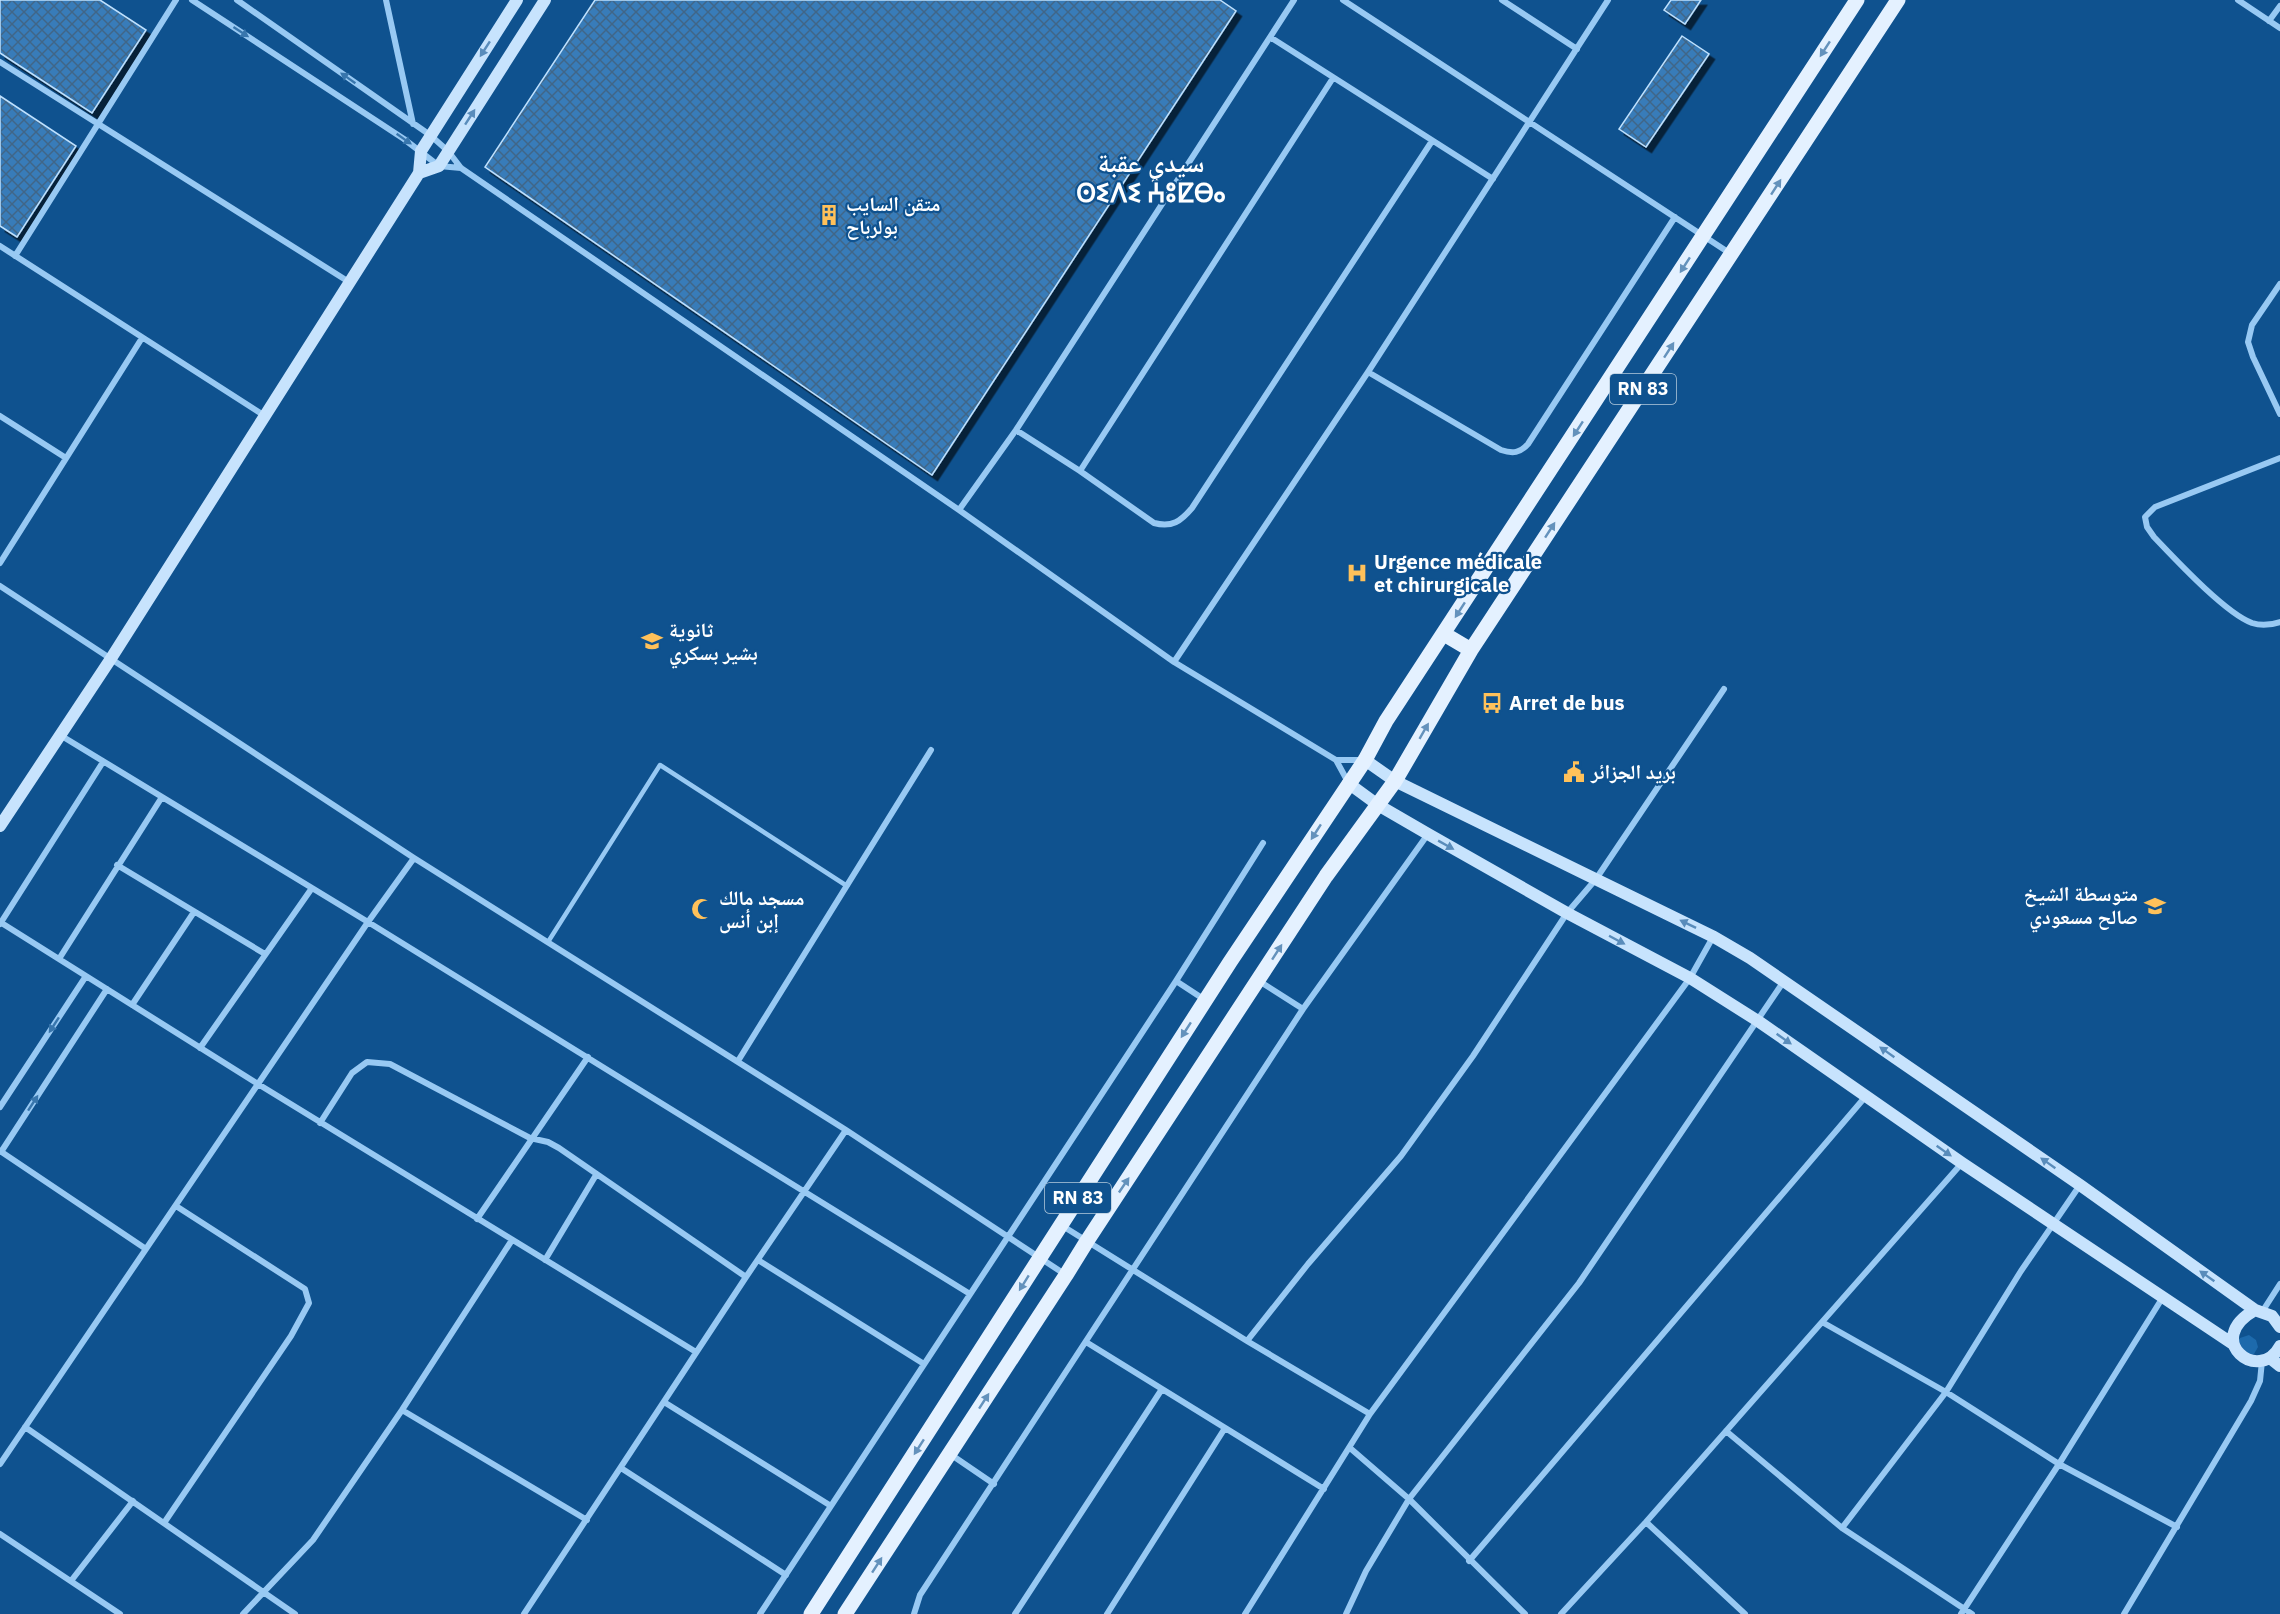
<svg xmlns="http://www.w3.org/2000/svg" width="2280" height="1614" viewBox="0 0 2280 1614" font-family="'IBM Plex Sans','Noto Naskh Arabic','Noto Sans Tifinagh',sans-serif">
<defs>
<pattern id="building-cross-hatch" width="8" height="8" patternUnits="userSpaceOnUse" patternTransform="scale(1.5)"><rect width="8" height="8" fill="#377cb9"/><path d="M0 0l8 8M0 8l8-8" fill="none" stroke="#406688"/></pattern>
<filter id="shadow"><feDropShadow dx="5.5" dy="5.5" stdDeviation="0" flood-color="#0009"/></filter>
</defs>
<rect width="100%" height="100%" fill="#0f528f"/>
<!-- grass -->
<path fill="#1d6aac" d="M2249 1335 2256 1340 2258 1347 2254 1354 2247 1356 2238 1341 2240 1338Z"/>
<!-- building -->
<path fill="url(#building-cross-hatch)" stroke="#bfe1fe" stroke-width="1.5" filter="url(#shadow)" d="M0 0H100L146 30 92 113 0 53Z
M595 0H1220L1236 11 932 475 485 167Z
M1671 0H1701L1685 24 1664 10Z
M1682 36 1709 54 1646 147 1619 129Z
M0 96 76 146 17 237 0 226Z"/>
<g fill="none" stroke-linecap="round" stroke-linejoin="round">
<!-- lane -->
<path stroke="#98c9f3" stroke-width="4.5" d="M548 942 660 765 847 886"/>
<!-- street -->
<path stroke="#98c9f3" stroke-width="6" d="M192 0 404 139 439 166 461 168
M237 0 430 135 448 151 461 168 959 510 1174 662 1336 760 1348 782
M386 0 413 124
M1343 0 1731 254
M1502 0 1577 49
M2238 0 2280 28
M2269 21 2280 6
M1270 37 1493 179
M0 62 349 282
M0 246 265 416
M15 256 176 0
M2280 284 2252 325 2248 342 2253 357 2280 414
M1368 372 1501 450C1513 454 1520 453 1528 444L1675 217
M0 416 66 458
M1016 430 1080 471 1154 523C1172 528 1181 521 1192 508L1432 141
M2280 458 2155 507 2145 517 2147 527 2154 537C2175 559 2225 613 2252 623 2261 626 2271 625 2280 622
M1080 471 1333 78
M959 510 1016 430 1294 0
M0 563 142 338
M0 586 414 858 846 1130 1066 1275
M1174 662 1368 372 1608 0
M60 735 368 922 970 1294
M1336 760H1362
M117 865 265 954
M0 922 258 1084 696 1352
M0 924 103 762
M59 959 162 797
M1176 981 1205 1000
M1259 981 1303 1009
M132 1005 194 912
M200 1048 312 888
M738 1061 931 750
M0 1107 86 976
M320 1123 352 1073 367 1062 390 1064 530 1138 548 1142 559 1148 746 1277
M0 1151 146 1249
M1 1152 107 989
M477 1219 588 1057
M1061 1225 1247 1341 1370 1414
M545 1260 596 1175
M758 1260 924 1364
M2262 1312 2280 1284
M1822 1322 1946 1392 2059 1464 2177 1527
M1247 1341 1308 1264 1401 1156 1473 1056 1567 913 1596 879 1724 689
M1086 1342 1324 1489
M664 1402 831 1506
M402 1410 587 1520
M25 1427 295 1614
M1726 1431 1842 1528 1972 1614
M1350 1448 1409 1499 1525 1614
M950 1454 994 1484
M0 1464 368 922 414 858
M621 1468 786 1575
M1646 1522 1745 1614
M164 1523 291 1336 309 1303 305 1289 176 1206
M1842 1528 1946 1392 2021 1271 2080 1185
M0 1534 120 1614
M1469 1561 1866 1096
M71 1581 133 1501
M243 1614 313 1540 402 1410 512 1240
M524 1614 746 1277 846 1130
M760 1614 1176 981 1263 843
M914 1614 920 1595 1303 1009 1428 834
M1015 1614 1162 1389
M1107 1614 1225 1428
M1245 1614 1370 1414 1690 978 1713 937
M1346 1614 1366 1571 1409 1499 1579 1283 1784 981
M1561 1614 1646 1522 1962 1163
M1961 1614 2059 1464 2163 1297
M2124 1614 2251 1401 2260 1381 2262 1361"/>
<!-- secondary -->
<path stroke="#c7e3fd" stroke-width="12" d="M419 173 439 166 545 0
M1365 760 1395 781 1714 937 1750 958 2080 1185 2255 1310
M1348 783 1378 805 1428 834 1567 913 1690 978 1758 1021 1962 1163 2233 1344
M0 826 110 660 419 173 421 151 517 0
M2280 1327 2272 1316 2255 1310C2202 1340 2259 1385 2280 1346
M2270 1358 2280 1366"/>
<!-- primary -->
<path stroke="#e4f1ff" stroke-width="15" d="M1444 634 1471 650
M811 1614 1230 962 1365 760 1386 721 1857 0
M845 1614 1066 1275 1087 1241 1326 876 1395 781 1471 650 1898 0"/>
</g>
<!-- one-way arrows -->
<defs><path id="oneway-solid" d="M-6-.8H1V-3.2L6.5 0L1 3.2V.8H-6Z" transform="scale(1.5)"/></defs>
<g fill="#3876ad">
<use href="#oneway-solid" transform="translate(241 32) rotate(33)"/>
<use href="#oneway-solid" transform="translate(348 78) rotate(-145)"/>
<use href="#oneway-solid" transform="translate(404 139) rotate(35)"/>
<use href="#oneway-solid" transform="translate(54 1025) rotate(123)"/>
<use href="#oneway-solid" transform="translate(33 1103) rotate(-57)"/>
</g>
<g fill="#598cbb">
<use href="#oneway-solid" transform="translate(485 49) rotate(123)"/>
<use href="#oneway-solid" transform="translate(470 117) rotate(-57)"/>
<use href="#oneway-solid" transform="translate(1446 845) rotate(29)"/>
<use href="#oneway-solid" transform="translate(1688 924) rotate(-154)"/>
<use href="#oneway-solid" transform="translate(1617 940) rotate(28)"/>
<use href="#oneway-solid" transform="translate(1784 1039) rotate(35)"/>
<use href="#oneway-solid" transform="translate(1887 1052) rotate(-145)"/>
<use href="#oneway-solid" transform="translate(1944 1151) rotate(35)"/>
<use href="#oneway-solid" transform="translate(2048 1163) rotate(-145)"/>
<use href="#oneway-solid" transform="translate(2207 1276) rotate(-145)"/>
</g>
<g fill="#6492bc">
<use href="#oneway-solid" transform="translate(1825 49) rotate(123)"/>
<use href="#oneway-solid" transform="translate(1776 187) rotate(-57)"/>
<use href="#oneway-solid" transform="translate(1685 265) rotate(123)"/>
<use href="#oneway-solid" transform="translate(1669 350) rotate(-57)"/>
<use href="#oneway-solid" transform="translate(1578 429) rotate(123)"/>
<use href="#oneway-solid" transform="translate(1550 530) rotate(-57)"/>
<use href="#oneway-solid" transform="translate(1460 610) rotate(123)"/>
<use href="#oneway-solid" transform="translate(1424 731) rotate(-60)"/>
<use href="#oneway-solid" transform="translate(1316 832) rotate(123)"/>
<use href="#oneway-solid" transform="translate(1277 952) rotate(-57)"/>
<use href="#oneway-solid" transform="translate(1186 1030) rotate(123)"/>
<use href="#oneway-solid" transform="translate(1124 1185) rotate(-56)"/>
<use href="#oneway-solid" transform="translate(1024 1283) rotate(122)"/>
<use href="#oneway-solid" transform="translate(984 1401) rotate(-57)"/>
<use href="#oneway-solid" transform="translate(919 1447) rotate(123)"/>
<use href="#oneway-solid" transform="translate(877 1565) rotate(-57)"/>
</g>
<!-- icons -->
<defs>
<symbol id="building-bare" viewBox="-9 -9 18 18"><path d="M-4-6H4V6H1V3H-1V6H-4ZM-2.5-4.3h1.7v1.8h-1.7ZM.8-4.3h1.7v1.8H.8ZM-2.5-1h1.7V.8h-1.7ZM.8-1h1.7V.8H.8Z" fill="#ffc15a" stroke="#0f528f" stroke-width="2.5" paint-order="stroke"/></symbol>
<symbol id="hospital-bare" viewBox="-9 -9 18 18"><path d="M-5-5h3v3.5h4V-5h3V5h-3V1.5h-4V5h-3Z" fill="#ffc15a" stroke="#0f528f" stroke-width="2.5" paint-order="stroke"/></symbol>
<symbol id="school-bare" viewBox="-9 -9 18 18"><path d="M0-5L7-2L0 1L-7-2ZM-4 1L0 2.5L4 1V4Q0 6-4 4Z" fill="#ffc15a" stroke="#0f528f" stroke-width="2.5" paint-order="stroke"/></symbol>
<symbol id="bus-bare" viewBox="-9 -9 18 18"><path d="M-5-6H5V4H4V6H2V4H-2V6H-4V4H-5ZM-3.5-4V0h7V-4ZM-3.5 1.2v1.5H-2V1.2ZM2 1.2v1.5H3.5V1.2Z" fill="#ffc15a" stroke="#0f528f" stroke-width="2.5" paint-order="stroke"/></symbol>
<symbol id="civic-bare" viewBox="-9 -9 18 18"><path d="M-.6-6.5H3V-4.5H.6V-3L4-1V1h2V6H-6V1h2V-1L-.6-3ZM-1.2 2.5V6h2.4V2.5Z" fill="#ffc15a" stroke="#0f528f" stroke-width="2.5" paint-order="stroke"/></symbol>
<symbol id="mosque-bare" viewBox="-9 -9 18 18"><path d="M3.5-4.9A6 6 0 1 0 3.5 4.9A5 5 0 1 1 3.5-4.9Z" fill="#ffc15a" stroke="#0f528f" stroke-width="2.5" paint-order="stroke"/></symbol>
</defs>
<g fill-rule="evenodd">
<use href="#building-bare" x="814" y="200" width="30" height="30"/>
<use href="#hospital-bare" x="1342" y="558" width="30" height="30"/>
<use href="#school-bare" x="637" y="626" width="30" height="30"/>
<use href="#bus-bare" x="1477" y="688" width="30" height="30"/>
<use href="#civic-bare" x="1559" y="757" width="30" height="30"/>
<use href="#school-bare" x="2140" y="891" width="30" height="30"/>
<use href="#mosque-bare" x="687" y="894" width="30" height="30"/>
</g>
<g text-anchor="middle" stroke-width="4.5" stroke-linejoin="round" paint-order="stroke">
<!-- shield labels -->
<g fill="#0f528f" stroke="#b7cbdd" stroke-width="1.5">
<rect x="1610" y="374" width="66" height="30" rx="4.5"/>
<rect x="1045" y="1183" width="66" height="30" rx="4.5"/>
</g>
<g font-size="18" font-weight="bold" fill="#fff">
<text x="1643" y="395">RN 83</text>
<text x="1078" y="1204">RN 83</text>
</g>
<!-- poi labels -->
<g font-size="20" font-weight="bold" fill="#fff" stroke="#0f528f" text-anchor="start">
<text x="846" y="211">متقن السايب<tspan x="846" dy="23">بولرباح</tspan></text>
<text x="1374" y="569">Urgence médicale<tspan x="1374" dy="23">et chirurgicale</tspan></text>
<text x="669" y="637">ثانوية<tspan x="669" dy="23">بشير بسكري</tspan></text>
<text x="1509" y="710">Arret de bus</text>
<text x="1591" y="779">بريد الجزائر</text>
<text x="2138" y="901" text-anchor="end">متوسطة الشيخ<tspan x="2138" dy="23">صالح مسعودي</tspan></text>
<text x="719" y="905">مسجد مالك<tspan x="719" dy="23">إبن أنس</tspan></text>
</g>
<!-- district labels -->
<g font-size="26" font-weight="bold" fill="#fff" stroke="#0f528f">
<text x="1151" y="172">سيدي عقبة<tspan x="1151" dy="30">ⵙⵉⴷⵉ ⵄⵓⵇⴱⴰ</tspan></text>
</g>
</g>
</svg>
